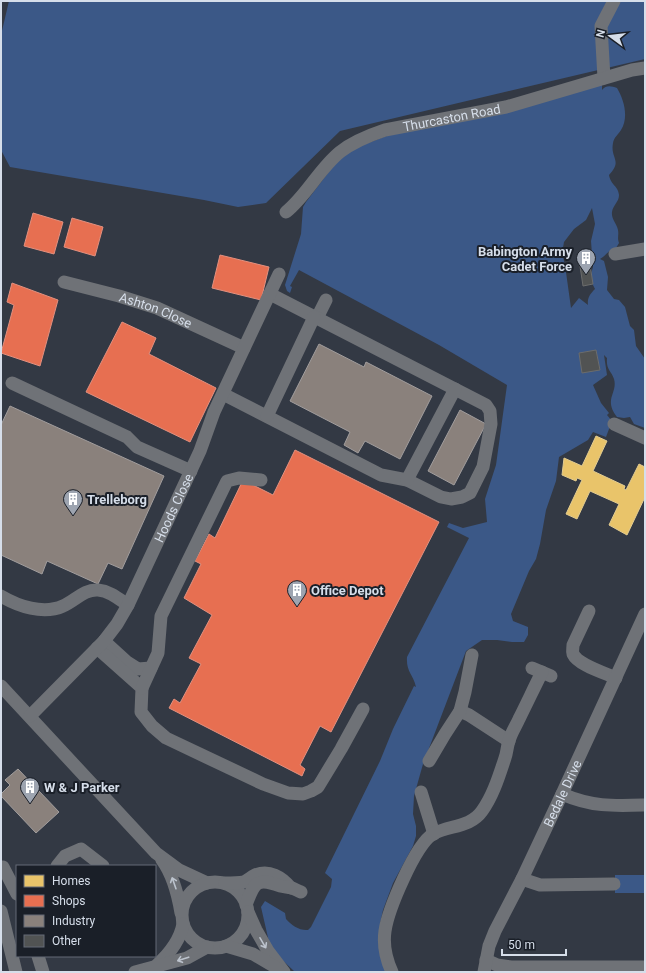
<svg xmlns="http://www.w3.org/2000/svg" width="646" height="973" viewBox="0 0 646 973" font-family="Roboto,sans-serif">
<rect width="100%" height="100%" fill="#333944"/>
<!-- green -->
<path fill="#3b5887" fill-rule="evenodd" d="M9 1H645V59L340 131 266 203 238 207 204 200 10 167 1 150V35Z
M602 84V90C606 85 611 86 617 88 624 100 629 117 621 130 618 135 614 137 613 143 610 159 623 160 609 175 611 186 618 185 619 195 619 202 613 205 612 212 611 219 617 224 618 230 619 235 617 238 619 243L616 248C608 250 607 255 600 259L604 261 608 277 607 290 614 299 619 300 625 307 630 326 634 330 636 346 645 359V428L634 424 630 417 624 418 617 417C603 399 618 393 614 379 611 370 606 370 607 358L604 355 607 375 593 385 601 403 609 413 607 415 612 421 606 437 593 432 588 440 559 457 556 481 546 510 540 544 536 559 529 571 511 614 513 621 528 627V635L524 642H512L497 640H482L466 651 423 764 414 796 413 814 416 826V836L413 846 393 883 383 910 380 924 386 972H295L278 956 269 942 261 907 265 901 285 913 286 919C291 925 300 931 308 930L311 927 331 887 332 879 325 873 380 761 393 729 414 686 416 687C413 674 406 672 407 657L469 538 447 527 449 523 463 528 487 522 485 499 496 465 507 385 439 345 299 270 290 286 292 287 290 293 287 291 285 285 301 234 303 207 306 202 337 161 357 147 395 133ZM592 208 595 224 591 241 593 267 591 274 592 283 595 289C590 294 587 298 588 305L579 298 571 308 565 265 562 253 564 242 574 229 586 220Z
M615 875H645V893H615Z"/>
<!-- homes -->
<path fill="#e9c46a" stroke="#e3cc90" d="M596 436 607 441 593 471 625 486 624 489 626 490 639 464 645 467V497L627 535 609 525 619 504 590 491 577 519 566 514 582 480 577 478 576 481 562 475 564 458 582 466Z"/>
<!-- shops -->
<path fill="#e76f51" stroke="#e2907f" d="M33 213 63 222 54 254 24 246Z
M72 218 103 227 95 256 64 247Z
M220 255 269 267 261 300 212 288Z
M12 283 58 300 40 366 1 353 14 305 7 302Z
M122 322 156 338 149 354 216 388 190 442 86 392Z
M295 450 439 522 331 732 320 726 300 765 305 769 302 776 169 708 174 699 180 703 201 664 189 658 212 615 184 598 201 564 195 561 209 534 215 538 243 480 273 495Z"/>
<!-- industry -->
<path fill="#8a817c" stroke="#a19d9d" d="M319 344 364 367 366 362 432 396 400 459 365 441 358 453 344 445 350 432 290 401Z
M10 406 164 476 122 569 108 563 98 584 47 561 42 574 1 555V425Z
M460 410 486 424 454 485 428 471Z
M18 769 59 812 36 833 1 796V794L10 785 5 780Z"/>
<!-- building -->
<path fill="#515353" stroke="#6b6c6c" d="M590 265 593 284 583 286 580 266Z
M596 350 600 370 582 373 579 353Z"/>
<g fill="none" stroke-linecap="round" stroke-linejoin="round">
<!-- minor -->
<g stroke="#6f7277" stroke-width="13">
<path d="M604 78 601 26 614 1"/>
<path id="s1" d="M286 212C307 195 319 169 340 152 354 141 370 135 385 130L506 107 632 70 645 68"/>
<path d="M615 254 645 249"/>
<path id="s2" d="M64 282 119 296 157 308 244 348"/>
<path d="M317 318 326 300"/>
<path d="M12 383 127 437 137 447 191 471"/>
<path d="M223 394 381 475 407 480 441 497 451 499 462 497 470 493 483 467 491 424 490 411 486 405 270 294"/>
<path d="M267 416 314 317"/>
<path d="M614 424 645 438"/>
<path d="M407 480 455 389"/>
<path d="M1 596C18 606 43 615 63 606 75 601 84 589 98 590 110 591 119 599 128 605"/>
<path d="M589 611 573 645C573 648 572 651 573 654 578 665 605 673 616 678"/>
<path d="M104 641 127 662 138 669 151 668"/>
<path d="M97 648 142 688 141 712 152 726 166 738 263 784 288 793 303 794 311 791 318 787 341 749 363 709"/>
<path d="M532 668 551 676"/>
<path d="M1 686 156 853 179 870 207 883"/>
<path d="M142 688 158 653 161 616 227 481 239 478 261 480"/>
<path d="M460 711 469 715 509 741"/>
<path id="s3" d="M30 716 104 641 117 624 128 605 200 451 214 412 279 274"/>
<path d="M429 761 445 734 460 711 465 692 472 655"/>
<path d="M421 792 434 834"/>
<path d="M562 794C592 807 613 806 645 805"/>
<path d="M162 860C173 875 178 895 181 913"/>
<path d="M57 866 65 856 81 849 103 866"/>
<path d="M1 867H3L17 894"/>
<path d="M522 879 540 885 614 884"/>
<circle cx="215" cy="915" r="33"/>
<path d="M225 883C231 883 237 883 244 882 248 880 251 877 255 875 269 869 282 877 291 888"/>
<path d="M246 905C254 883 256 877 280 886 284 887 288 887 292 888 295 889 298 891 301 892"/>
<path d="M1 911 16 972"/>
<path d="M248 912 256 930 268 951 284 972"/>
<path d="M226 946 253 954 277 968"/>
<path d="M38 956 43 972"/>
<path d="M486 960 497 965 511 967H645"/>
<path d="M157 965C169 954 180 941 183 924"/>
<path d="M135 972 187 958 207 947"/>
<path d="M392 972C386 959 383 945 385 931 388 910 415 845 433 834 449 825 470 828 482 811 493 796 499 776 505 758 507 753 507 746 509 741 511 733 516 726 519 719 527 703 534 688 542 672"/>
<path id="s4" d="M484 972 489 946 495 931 522 879 562 794 645 614"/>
</g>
</g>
<!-- one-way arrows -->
<defs><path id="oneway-shaft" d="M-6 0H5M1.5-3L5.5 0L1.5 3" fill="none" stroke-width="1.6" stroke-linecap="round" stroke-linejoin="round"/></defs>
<g stroke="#bcc3cd">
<use href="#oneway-shaft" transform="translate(174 883) rotate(-109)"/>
<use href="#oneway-shaft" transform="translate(263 943) rotate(60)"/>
<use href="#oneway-shaft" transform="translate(183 959) rotate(162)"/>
</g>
<!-- icons -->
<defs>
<symbol id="building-pin" viewBox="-11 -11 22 30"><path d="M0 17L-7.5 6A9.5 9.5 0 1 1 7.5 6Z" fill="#9da4b0" stroke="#1a1f28"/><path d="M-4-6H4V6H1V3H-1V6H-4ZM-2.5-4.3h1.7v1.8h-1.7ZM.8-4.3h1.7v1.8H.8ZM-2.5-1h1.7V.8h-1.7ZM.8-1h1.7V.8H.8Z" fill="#fff"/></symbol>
</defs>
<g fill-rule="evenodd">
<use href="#building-pin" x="575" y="247" width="22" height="30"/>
<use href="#building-pin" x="62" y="488" width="22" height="30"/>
<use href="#building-pin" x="286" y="579" width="22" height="30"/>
<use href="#building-pin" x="19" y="776" width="22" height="30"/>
</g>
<g text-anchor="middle" stroke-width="4" stroke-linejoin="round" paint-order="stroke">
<!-- street labels -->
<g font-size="13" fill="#d6deea" stroke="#1a1f28">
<text dy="5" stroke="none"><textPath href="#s1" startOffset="199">Thurcaston Road</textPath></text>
<text dy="5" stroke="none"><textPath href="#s2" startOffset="96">Ashton Close</textPath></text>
<text dy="5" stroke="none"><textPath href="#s3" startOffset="256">Hoods Close</textPath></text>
<text dy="5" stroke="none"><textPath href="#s4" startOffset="196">Bedale Drive</textPath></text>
</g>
<!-- poi labels -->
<g font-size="13" font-weight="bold" fill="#d6deea" stroke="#1a1f28" text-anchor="start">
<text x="572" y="256" text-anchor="end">Babington Army<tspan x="572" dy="15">Cadet Force</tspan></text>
<text x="87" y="504">Trelleborg</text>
<text x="311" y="595">Office Depot</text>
<text x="44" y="792">W &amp; J Parker</text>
</g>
</g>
<!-- border -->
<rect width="646" height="973" fill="none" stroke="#d6deea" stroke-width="4"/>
<!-- legend -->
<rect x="16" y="865" width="140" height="92" fill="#1a1f28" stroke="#656b76"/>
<rect x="24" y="875" width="20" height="12" fill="#e9c46a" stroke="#656b76"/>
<text x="52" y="885" font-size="12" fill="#d6deea">Homes</text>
<rect x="24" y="895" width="20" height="12" fill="#e76f51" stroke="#656b76"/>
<text x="52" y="905" font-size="12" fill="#d6deea">Shops</text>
<rect x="24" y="915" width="20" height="12" fill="#8a817c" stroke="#656b76"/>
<text x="52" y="925" font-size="12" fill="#d6deea">Industry</text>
<rect x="24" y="935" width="20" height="12" fill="#515353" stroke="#656b76"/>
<text x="52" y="945" font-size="12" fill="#d6deea">Other</text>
<!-- north arrow -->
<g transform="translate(610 36) rotate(285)" stroke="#1a1f28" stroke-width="3" paint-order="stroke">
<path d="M0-3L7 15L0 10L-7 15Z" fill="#d6deea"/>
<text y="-6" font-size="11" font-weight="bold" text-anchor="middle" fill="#d6deea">N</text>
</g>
<!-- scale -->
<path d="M502 949v6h64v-6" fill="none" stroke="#d6deea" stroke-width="2"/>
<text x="508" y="949" font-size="12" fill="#d6deea" stroke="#1a1f28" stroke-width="3" paint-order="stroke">50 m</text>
</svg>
